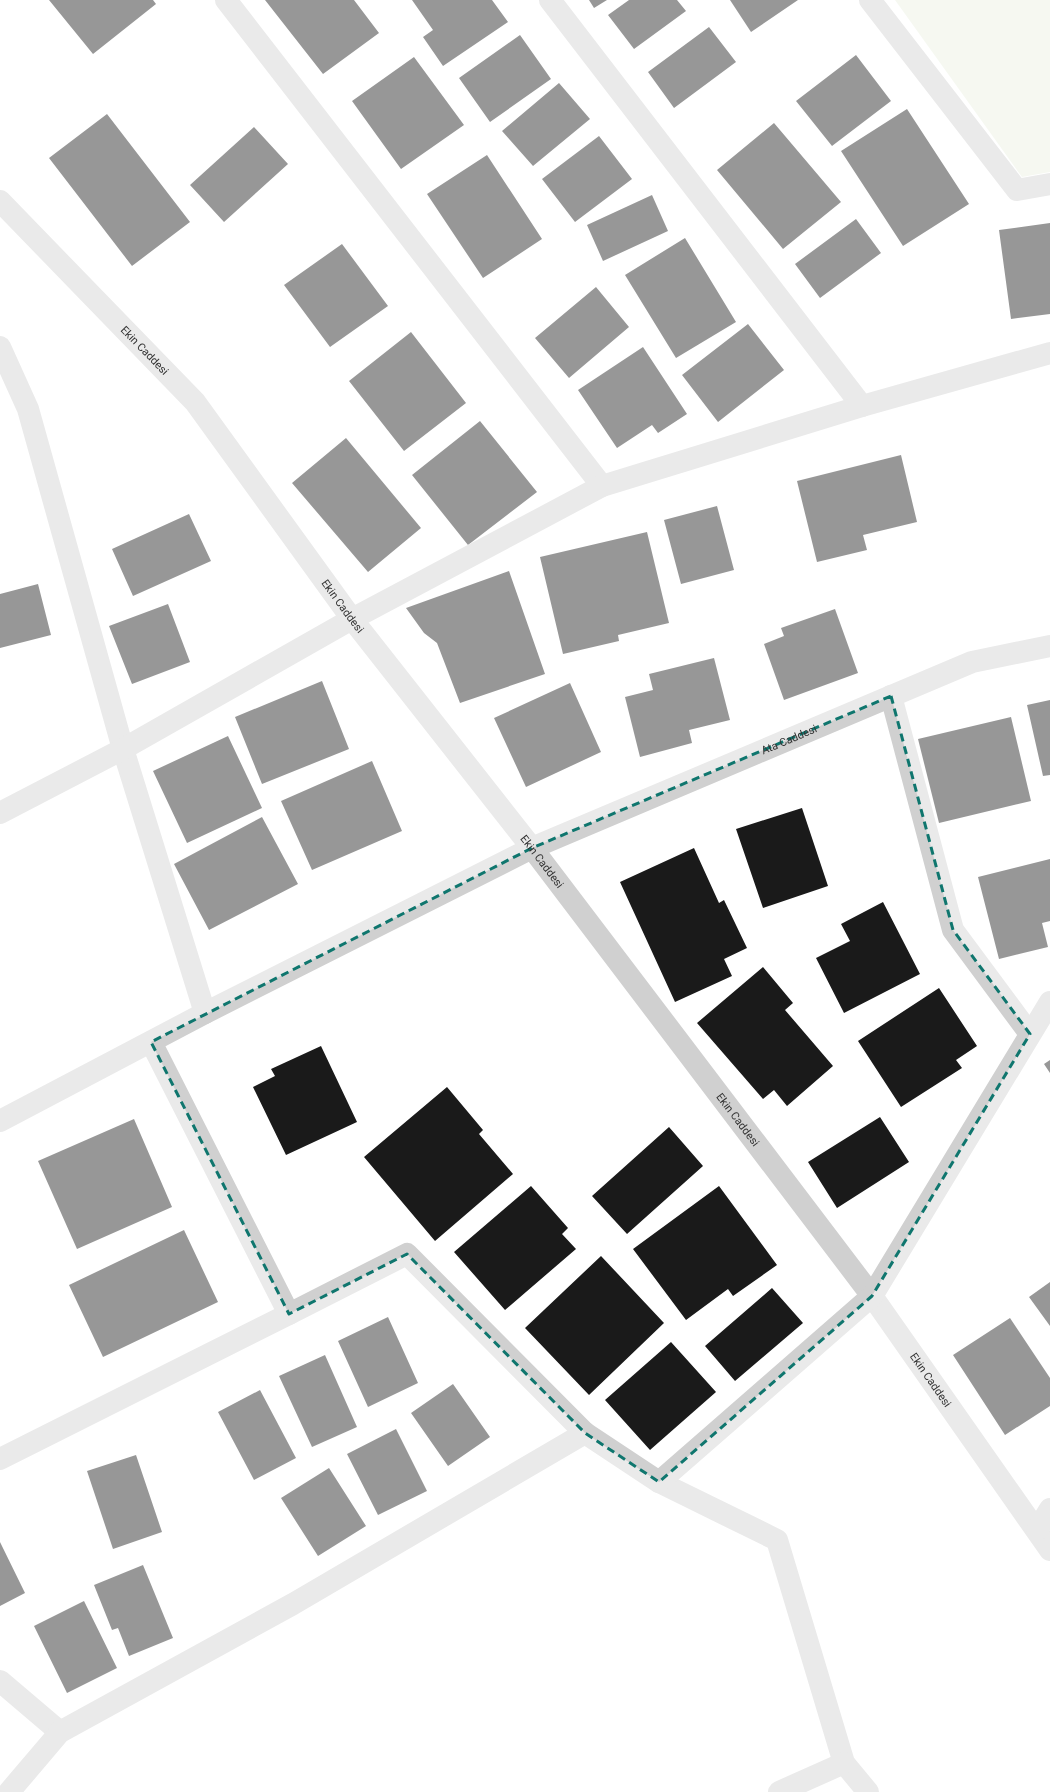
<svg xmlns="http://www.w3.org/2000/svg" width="1050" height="1792" viewBox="0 0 1050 1792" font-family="Roboto,sans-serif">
<rect width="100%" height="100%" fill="#fff"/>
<!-- green -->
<path fill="#eaf0e1" d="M895 0H1050V172L1022 177Z"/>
<!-- building -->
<path fill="#1a1a1a" d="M49 0H153L156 4 93 54Z
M265 0H354L379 33 323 74Z
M412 0H492L508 22 443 66 423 37 433 30Z
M589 0H607L594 8Z
M629 0H677L686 11 634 49 608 15Z
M730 0H798L751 32Z
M709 27 736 62 674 108 648 72Z
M520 35 551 79 490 122 459 78Z
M856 55 891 101 832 146 796 101Z
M414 57 464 125 401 169 352 101Z
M559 83 590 119 533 166 502 131Z
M907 109 969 204 903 246 841 151Z
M107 114 190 222 132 266 49 158Z
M774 123 841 202 783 249 717 170Z
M254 127 288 164 224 222 190 185Z
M599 136 632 179 575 222 542 179Z
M487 155 542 239 483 278 427 194Z
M652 195 668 231 603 261 587 225Z
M856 219 881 253 820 298 795 264Z
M1050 223V314L1011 319 999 230Z
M685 238 736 322 676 358 625 275Z
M342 244 388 306 330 347 284 285Z
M596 287 629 327 569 378 535 338Z
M748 324 784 370 718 422 682 375Z
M411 332 466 403 404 451 349 381Z
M643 347 687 414 658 433 652 425 617 448 578 390Z
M480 421 537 492 468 545 412 475Z
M346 438 421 528 368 572 292 483Z
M901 455 917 522 863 535 867 550 817 562 797 481Z
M717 506 734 570 681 584 664 520Z
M189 514 211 561 133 596 112 549Z
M647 532 669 623 618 635 619 641 563 654 540 557Z
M509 571 545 674 460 703 437 643 424 633 406 608Z
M38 584 51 635 0 648V594Z
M168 604 190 662 132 684 109 626Z
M835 609 858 673 784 700 764 644 784 636 781 628Z
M714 658 730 720 689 730 692 743 640 757 625 697 653 690 649 674Z
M322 681 349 749 262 784 235 717Z
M570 683 601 752 526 787 494 718Z
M1050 700V775L1043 776 1027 705Z
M1011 717 1031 801 939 823 918 739Z
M228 736 262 808 187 843 153 771Z
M372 761 402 831 312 870 281 801Z
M802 808 828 886 763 908 736 829Z
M262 817 298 884 209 930 174 864Z
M694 848 719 903 724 900 747 948 724 959 732 976 675 1002 620 882Z
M1050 859V921L1042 923 1048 947 999 959 978 877Z
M883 902 920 974 844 1013 816 958 850 941 841 924Z
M763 967 793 1003 785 1010 833 1066 787 1106 774 1090 763 1099 697 1023Z
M939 988 977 1046 956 1060 962 1068 901 1107 858 1041Z
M321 1046 357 1122 286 1155 253 1087 275 1076 271 1069Z
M1050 1060V1073L1044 1064Z
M447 1087 483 1130 479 1134 513 1174 435 1241 364 1157Z
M880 1117 909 1162 837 1208 808 1162Z
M134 1119 172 1207 77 1249 38 1161Z
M669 1127 703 1166 627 1234 592 1196Z
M531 1186 568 1228 562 1234 576 1249 505 1310 454 1252Z
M719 1186 777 1265 733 1296 728 1289 686 1320 633 1249Z
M184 1230 218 1302 103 1357 69 1285Z
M601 1256 664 1323 589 1395 525 1328Z
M1050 1282V1326L1029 1297Z
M772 1288 803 1323 735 1381 705 1346Z
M388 1317 418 1383 368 1407 338 1341Z
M1010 1318 1050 1378V1406L1005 1435 953 1355Z
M671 1342 716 1392 650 1450 605 1400Z
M325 1355 357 1427 312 1447 279 1376Z
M453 1384 490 1437 448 1466 411 1413Z
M260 1390 296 1458 254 1480 218 1412Z
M396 1429 427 1491 378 1515 347 1454Z
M136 1455 162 1532 113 1549 87 1471Z
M329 1468 366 1526 318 1556 281 1498Z
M0 1542 25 1593 0 1606Z
M143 1565 173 1638 129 1656 118 1628 112 1630 94 1585Z
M84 1601 117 1668 67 1693 34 1626Z"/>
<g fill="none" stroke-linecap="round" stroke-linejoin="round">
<!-- minor -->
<g stroke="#d0d0d0" stroke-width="22">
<path d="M226 0 602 486"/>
<path d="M550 0 862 406"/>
<path d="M870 0 1017 190 1050 184"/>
<path id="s1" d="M0 201 195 402 352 619 532 848 872 1296 1050 1550"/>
<path d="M0 347 28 409 123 749 205 1013"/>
<path d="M891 696 953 930 1030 1034"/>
<path d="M0 813 123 749 352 619 602 486 862 406 1050 353"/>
<path d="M151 1042 289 1314 407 1254 585 1433 659 1482 777 1540 844 1763 868 1792"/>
<path id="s2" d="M0 1121 205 1013 532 848 972 662 1050 646"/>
<path d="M0 1459 289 1314"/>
<path d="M659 1482 872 1296 1050 1002"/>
<path d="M1037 1530 1050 1509"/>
<path d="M0 1681 60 1732"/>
<path d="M9 1792 60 1732 293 1604 585 1433"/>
<path d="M779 1792 844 1763"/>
</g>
</g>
<!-- marked area -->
<path d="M0 0H1050V1792H0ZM891 696 953 930 1030 1034 872 1296 659 1482 585 1433 407 1254 289 1314 151 1042 532 848Z" fill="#fff" fill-opacity=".55" fill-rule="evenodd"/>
<path fill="none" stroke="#0f766e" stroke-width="3" stroke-dasharray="8 5" stroke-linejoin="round" d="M891 696 953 930 1030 1034 872 1296 659 1482 585 1433 407 1254 289 1314 151 1042 532 848Z"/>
<g text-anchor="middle" stroke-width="4" stroke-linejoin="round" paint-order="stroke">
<!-- street labels -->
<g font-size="11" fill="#333" stroke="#fff">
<text dy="4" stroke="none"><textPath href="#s1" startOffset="208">Ekin Caddesi</textPath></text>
<text dy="4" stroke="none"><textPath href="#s1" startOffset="532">Ekin Caddesi</textPath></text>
<text dy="4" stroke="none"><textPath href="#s2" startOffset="877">Ata Caddesi</textPath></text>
<text dy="4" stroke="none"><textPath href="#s1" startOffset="856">Ekin Caddesi</textPath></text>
<text dy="4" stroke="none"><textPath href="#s1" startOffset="1180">Ekin Caddesi</textPath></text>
<text dy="4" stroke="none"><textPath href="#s1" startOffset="1504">Ekin Caddesi</textPath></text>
</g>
</g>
</svg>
